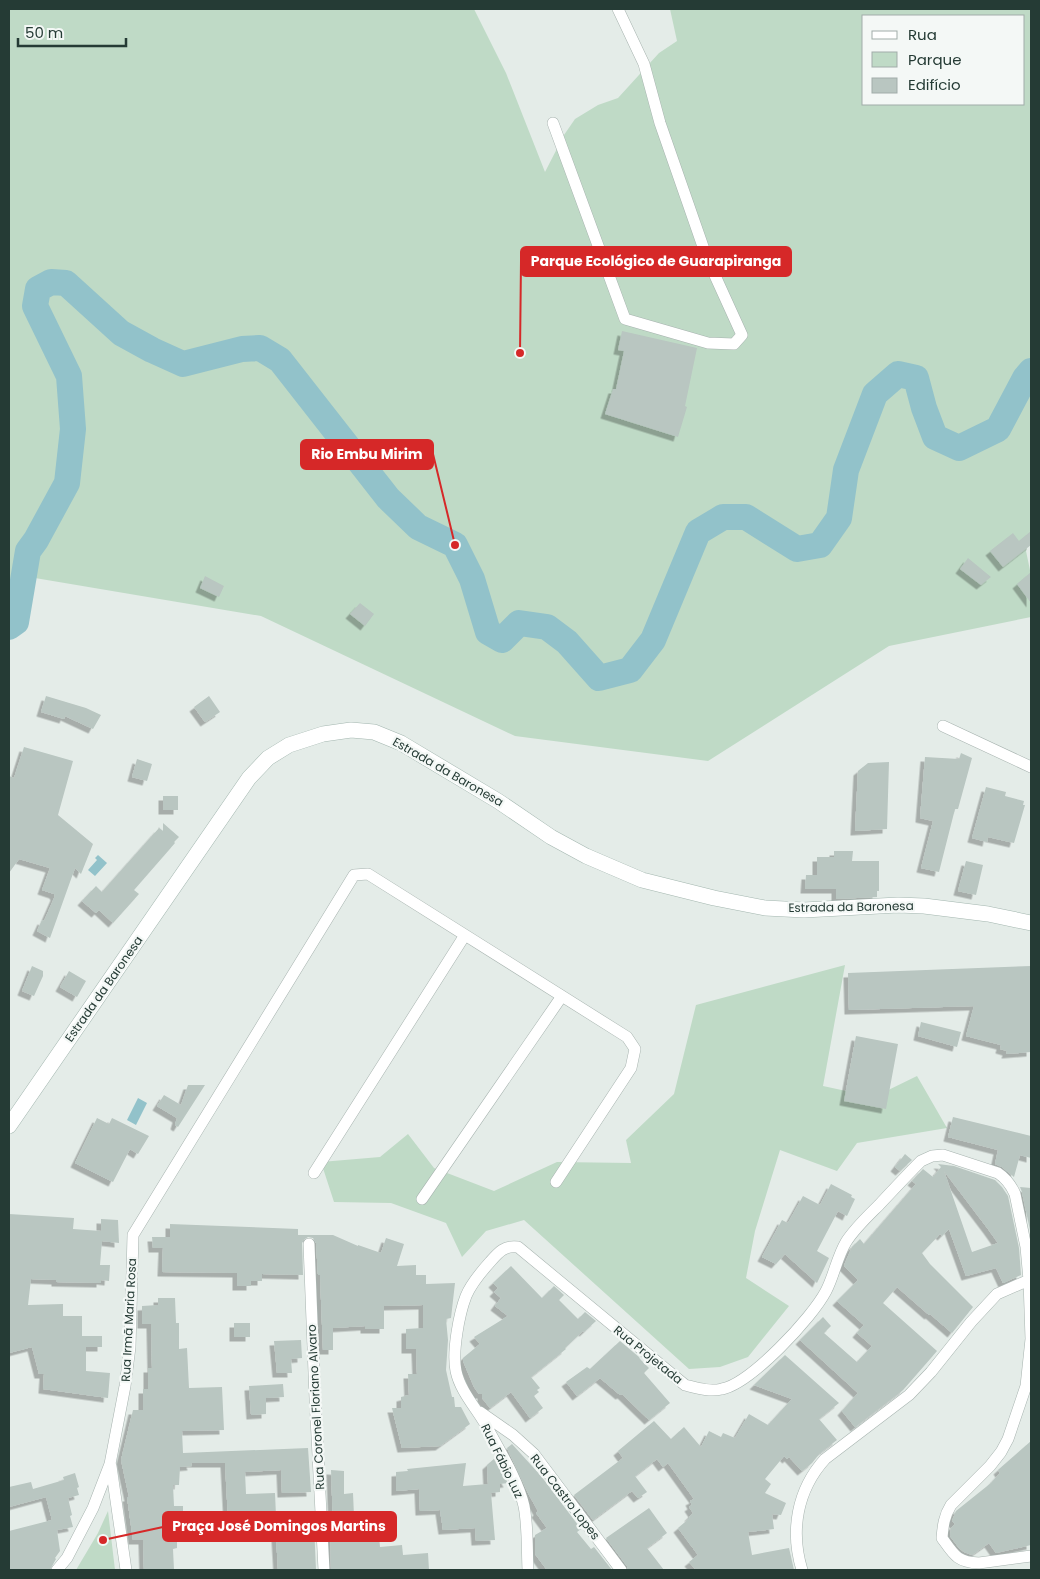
<svg xmlns="http://www.w3.org/2000/svg" width="1040" height="1579" viewBox="0 0 1040 1579" font-family="Poppins,sans-serif">
<defs>
<filter id="shadow"><feDropShadow dx="-4.5" dy="4.5" stdDeviation="0" flood-color="#0004"/></filter>
</defs>
<rect width="100%" height="100%" fill="#e4ece8"/>
<!-- green -->
<path fill="#bfdac6" fill-rule="evenodd" d="M9 9H474L506 73 545 172 564 135 575 119 598 105 618 98 659 53 677 41 670 9H1031V532L1026 551 1031 575V617L889 646 708 761 515 736 261 616 35 578 9 599ZM864 16H1024V104H864Z
M845 965 823 1086 874 1097 917 1076 947 1128 857 1143 837 1171 780 1150 755 1231 746 1278 789 1306 748 1357 720 1367 689 1369 524 1220 486 1231 462 1257 446 1223 391 1203 334 1202 321 1162 380 1157 408 1134 434 1168 494 1191 557 1162 631 1163 626 1140 674 1094 696 1005Z
M108 1511 115 1570H76L98 1533Z"/>
<!-- water -->
<path fill="#92c2ca" d="M98 855 107 863 95 876 88 870 97 860 95 858Z
M138 1098 147 1103 136 1125 127 1120Z"/>
<g fill="none" stroke-linecap="round" stroke-linejoin="round">
<!-- river -->
<path stroke="#92c2ca" stroke-width="26" d="M9 627 16 622 28 551 36 540 67 483 73 429 69 376 35 306 38 289 51 282 66 283 121 333 152 350 183 364 242 349 260 348 280 360 388 498 418 527 455 545 472 579 488 632 502 640 519 623 547 627 567 642 599 678 630 670 653 640 698 532 723 517H746L797 549 820 545 839 518 846 470 875 394 898 374 916 378 924 408 935 437 959 448 998 429 1025 378 1031 371"/>
</g>
<!-- building -->
<path fill="#b9c6c1" fill-rule="evenodd" filter="url(#shadow)" d="M622 331 697 348 685 406 687 407 678 437 605 414 613 389H616L624 351 618 350Z
M1031 531V545L1003 567 990 551 1013 533 1019 541Z
M968 558 991 577 981 585 960 569Z
M1031 572V603L1017 584Z
M205 576 224 586 219 597 200 588Z
M360 603 374 614 365 626 350 614Z
M46 696 86 708 101 715 93 729 65 716 64 719 41 712Z
M209 696 220 712 205 722 194 707Z
M24 747 73 761 58 815 93 844 81 874 75 868 50 938 37 931 42 920 44 921 55 896 54 894 42 890 50 868 19 859 9 873V776L14 778Z
M961 753 972 758 958 809H955L939 872 921 868 933 821 920 818 925 757 959 759Z
M137 759 152 764 147 781 132 777Z
M889 762 887 829 855 831 858 771 868 763Z
M986 787 1006 792 1005 796 1024 801 1023 805H1025L1014 843 988 837 987 842 972 838Z
M163 796H178V810H163Z
M163 823 179 837 174 842 175 843 134 890 139 894 113 923 99 910 96 913 82 901 96 886 102 892 159 828 163 831Z
M834 851H853L852 861H879V891H877V897L836 899V889H805L806 875H817V857H834Z
M966 861 983 865 976 895 958 891Z
M32 966 43 971V976L34 996 22 991Z
M1031 966V1052L1006 1054 1007 1051 1000 1049 1001 1045 966 1036 974 1006 849 1010 848 973Z
M69 971 86 981 77 997 60 987Z
M921 1022 961 1032 957 1047 918 1036Z
M856 1036 898 1044 886 1109 844 1101Z
M188 1085H205L178 1127 175 1125 177 1118 157 1106 164 1095 181 1105Z
M953 1117 1031 1136V1158L1020 1155 1014 1177 1002 1167 995 1164 998 1150 948 1137Z
M97 1118 109 1124 112 1118 149 1136 138 1154 130 1149 113 1182 75 1163Z
M905 1154 912 1160 900 1171 895 1167Z
M938 1164 954 1166 995 1180 1002 1187 1008 1196 1019 1248 1021 1275 1003 1283 996 1268 966 1276 949 1229 942 1236 940 1234 922 1253 930 1264 973 1307 952 1333 930 1314 929 1315 897 1287 883 1303 937 1351 903 1390 855 1427 842 1411 858 1393 800 1340 823 1317 831 1326 824 1333 857 1362 872 1346 857 1333 864 1325 837 1301 858 1280 844 1266 845 1263 852 1247 860 1239 864 1244 916 1184 912 1181 923 1169 933 1177 941 1167ZM944 1171 988 1229 998 1243 972 1252Z
M831 1184 852 1195 851 1197 855 1199 847 1216 838 1211 817 1251 829 1258 817 1283 785 1254 776 1264 762 1257 782 1220 788 1223 803 1196 820 1205Z
M1020 1187 1031 1188V1235L1022 1192Z
M9 1214 74 1218 73 1229 101 1231V1219L118 1220 119 1243 102 1241 100 1265H110L109 1281 101 1280V1283L56 1282V1280L31 1279 28 1305 63 1304V1316H82V1336H102V1347H86V1371L110 1373 108 1398 43 1389 44 1374H39L32 1347 9 1353Z
M170 1224 298 1229V1235H333L358 1246V1245L381 1253 386 1238 404 1244 397 1266 416 1265V1275H426V1284L455 1283 451 1318 446 1319 448 1340 446 1370 452 1397H454L455 1407H461L470 1424 440 1446 402 1448 392 1408H401V1397L409 1395 408 1374H417L416 1349H406V1329L423 1328V1305L384 1306V1329H365V1326L333 1328V1350H323L320 1275H318L316 1243 313 1238 308 1237 302 1241 303 1275 262 1274V1281H251V1286H237V1273L162 1272 163 1248H153L152 1237H170Z
M511 1266 542 1298 554 1286 564 1295 559 1300 578 1319 585 1312 596 1321 584 1332 583 1331 565 1348 566 1349 531 1377 540 1388 537 1390 539 1392 534 1396 543 1408 530 1418 511 1392 490 1408 482 1398V1394H479L474 1387 463 1361V1358L480 1344 474 1337 508 1316 495 1306 501 1298 494 1292 498 1288 493 1283Z
M158 1298H175L176 1323H179V1349L187 1348 189 1388 222 1387 224 1430 182 1431 183 1453 308 1448 311 1492 282 1493 281 1470 245 1472 246 1494 275 1493 276 1516H301V1524H314L316 1570H278L276 1536 229 1537 225 1463H191L192 1466 180 1467 179 1485H173L174 1506H183V1536H177V1548L173 1549 174 1570H144L143 1540H133L127 1497H129L121 1460 133 1410H143V1389H148V1368H152L151 1324H142V1306L158 1305Z
M234 1323H250V1337H234Z
M301 1340 302 1358 291 1359 292 1373H277L274 1341Z
M620 1341 639 1357 640 1359 649 1368 644 1373 670 1403 649 1420 622 1394 620 1395 600 1378 577 1396 566 1382 587 1367 590 1369Z
M785 1355 839 1403 819 1419 837 1440 820 1453 812 1463 802 1471 789 1457 787 1459 784 1456 765 1479 771 1484 765 1493 786 1503 781 1515 772 1514 774 1529 748 1532 752 1555 789 1548 794 1570H696L689 1562 698 1555 678 1528 690 1518 689 1517 693 1513 689 1507 692 1505 690 1501 694 1499 668 1463 663 1467 657 1459 635 1476 647 1492 638 1498 632 1491 593 1520 574 1495 623 1458 618 1451 654 1421 671 1439 684 1427 701 1447 709 1431 721 1437 723 1433 735 1438 749 1414 768 1425 792 1399 754 1385Z
M283 1384 284 1397 266 1398V1414L251 1415 249 1386Z
M1031 1441V1545L996 1553 989 1543 972 1555 964 1552 959 1548 950 1536 951 1528 955 1524 952 1521 956 1511 991 1483 1000 1473 998 1470Z
M512 1444 541 1476 581 1529 577 1532 591 1549 594 1547 612 1570H547L535 1554V1535L547 1528 536 1513 538 1511 528 1493 507 1448Z
M495 1458 508 1483 500 1484V1492L491 1493 495 1540 476 1541 475 1528 443 1530 440 1510 420 1511 419 1489 396 1491V1472L408 1471 407 1469 466 1463 463 1486 488 1484 487 1465Z
M331 1470 344 1471V1494L353 1493 354 1516 377 1514 380 1547 402 1545 403 1555 428 1553 429 1570H331L330 1523H333Z
M75 1473 79 1487 77 1488 79 1495 68 1498 72 1515 70 1516 73 1527 57 1530 60 1551 55 1558 56 1559 50 1570H9V1531L52 1520 46 1497 9 1507V1487L31 1482 33 1489 64 1480 63 1477Z
M649 1508 667 1533 647 1548 664 1570H628L627 1566 606 1538Z"/>
<g fill="none" stroke-linecap="round" stroke-linejoin="round">
<defs>
<path id="minor" d="M553 123 625 319 708 343 734 344 742 335 707 258 660 123 644 64 618 9
M943 726 1031 767
M314 1173 465 935
M422 1199 562 996
M309 1244 315 1398 324 1570
M480 1412 513 1435 534 1454 621 1570
M111 1466 126 1570
M57 1570 67 1558 93 1508 110 1464 125 1386 130 1347 133 1235 354 875 368 874 627 1037 635 1049 631 1068 556 1182
M528 1570C527 1549 528 1526 524 1506 518 1480 499 1450 487 1427 477 1409 460 1391 456 1371 452 1352 459 1314 466 1296 471 1284 481 1272 490 1262 498 1253 504 1245 518 1247L685 1385C697 1388 709 1392 722 1389 751 1383 812 1318 826 1291 834 1276 837 1257 846 1242 855 1228 868 1216 879 1205 893 1190 907 1175 921 1161L932 1156 943 1155 998 1173C1007 1179 1011 1185 1015 1194L1026 1247 1029 1280 1031 1339 1026 1386 1008 1439 1001 1452 990 1466 951 1505C944 1516 943 1526 942 1538 954 1555 957 1562 979 1563L1031 1556
M802 1570C790 1531 797 1490 825 1459L909 1395 931 1372 971 1322 997 1294 1029 1280"/>
<path id="secondary" d="M9 1126 249 778 268 758 289 745 323 734 351 730 374 732 401 743 498 801 551 837 586 856 642 880 714 898 765 908 804 910 898 905 924 906 988 914 1031 923"/>
</defs>
<!-- minor casing -->
<use href="#minor" stroke="#a7b3af" stroke-width="12"/>
<!-- secondary casing -->
<use href="#secondary" stroke="#a3b6af" stroke-width="16"/>
<!-- minor -->
<use href="#minor" stroke="#fff" stroke-width="11"/>
<!-- secondary -->
<use href="#secondary" stroke="#fff" stroke-width="15"/>
</g>
<g text-anchor="middle" stroke-width="4.5" stroke-linejoin="round" paint-order="stroke">
<!-- street labels -->
<g font-size="12" fill="#253b35" stroke="#f4f8f6">
<text transform="translate(448 772) rotate(30)" y="4">Estrada da Baronesa</text>
<text transform="translate(851 907) rotate(-1)" y="4">Estrada da Baronesa</text>
<text transform="translate(104 989) rotate(-55)" y="4">Estrada da Baronesa</text>
<text transform="translate(129 1320) rotate(-87)" y="4">Rua Irmã Maria Rosa</text>
<text transform="translate(648 1355) rotate(39)" y="4">Rua Projetada</text>
<text transform="translate(316 1407) rotate(-93)" y="4">Rua Coronel Floriano Alvaro</text>
<text transform="translate(502 1461) rotate(64)" y="4">Rua Fábio Luz</text>
<text transform="translate(565 1497) rotate(52)" y="4">Rua Castro Lopes</text>
</g>
</g>
<!-- callouts -->
<path fill="none" stroke="#d62828" stroke-width="2" d="M520 353L521 261M455 545L433 454M103 1540L163 1527"/>
<g fill="#d62828" stroke="#f4f8f6" stroke-width="2">
<circle cx="520" cy="353" r="5"/>
<circle cx="455" cy="545" r="5"/>
<circle cx="103" cy="1540" r="5"/>
</g>
<g fill="#d62828" stroke="#d62828" stroke-width="2">
<rect x="521" y="247" width="270" height="29" rx="5"/>
<rect x="301" y="440" width="132" height="29" rx="5"/>
<rect x="163" y="1512" width="233" height="29" rx="5"/>
</g>
<g font-size="14" text-anchor="middle" font-weight="bold" fill="#fff">
<text x="656" y="266">Parque Ecológico de Guarapiranga</text>
<text x="367" y="459">Rio Embu Mirim</text>
<text x="279" y="1531">Praça José Domingos Martins</text>
</g>
<!-- border -->
<rect width="1040" height="1579" fill="none" stroke="#253b35" stroke-width="20"/>
<!-- legend -->
<rect x="862" y="15" width="162" height="90" fill="#f4f8f6" stroke="#a1aca9"/>
<rect x="872" y="31" width="25" height="8" fill="#ffffff" stroke="#a1aca9"/>
<text x="908" y="40" font-size="15" fill="#253b35">Rua</text>
<rect x="872" y="52" width="25" height="15" fill="#bfdac6" stroke="#a1aca9"/>
<text x="908" y="65" font-size="15" fill="#253b35">Parque</text>
<rect x="872" y="78" width="25" height="15" fill="#b9c6c1" stroke="#a1aca9"/>
<text x="908" y="90" font-size="15" fill="#253b35">Edifício</text>
<!-- scale -->
<path d="M18 38v8h108v-8" fill="none" stroke="#253b35" stroke-width="2.5"/>
<text x="25" y="38" font-size="15" fill="#253b35" stroke="#f4f8f6" stroke-width="4" paint-order="stroke">50 m</text>
</svg>
